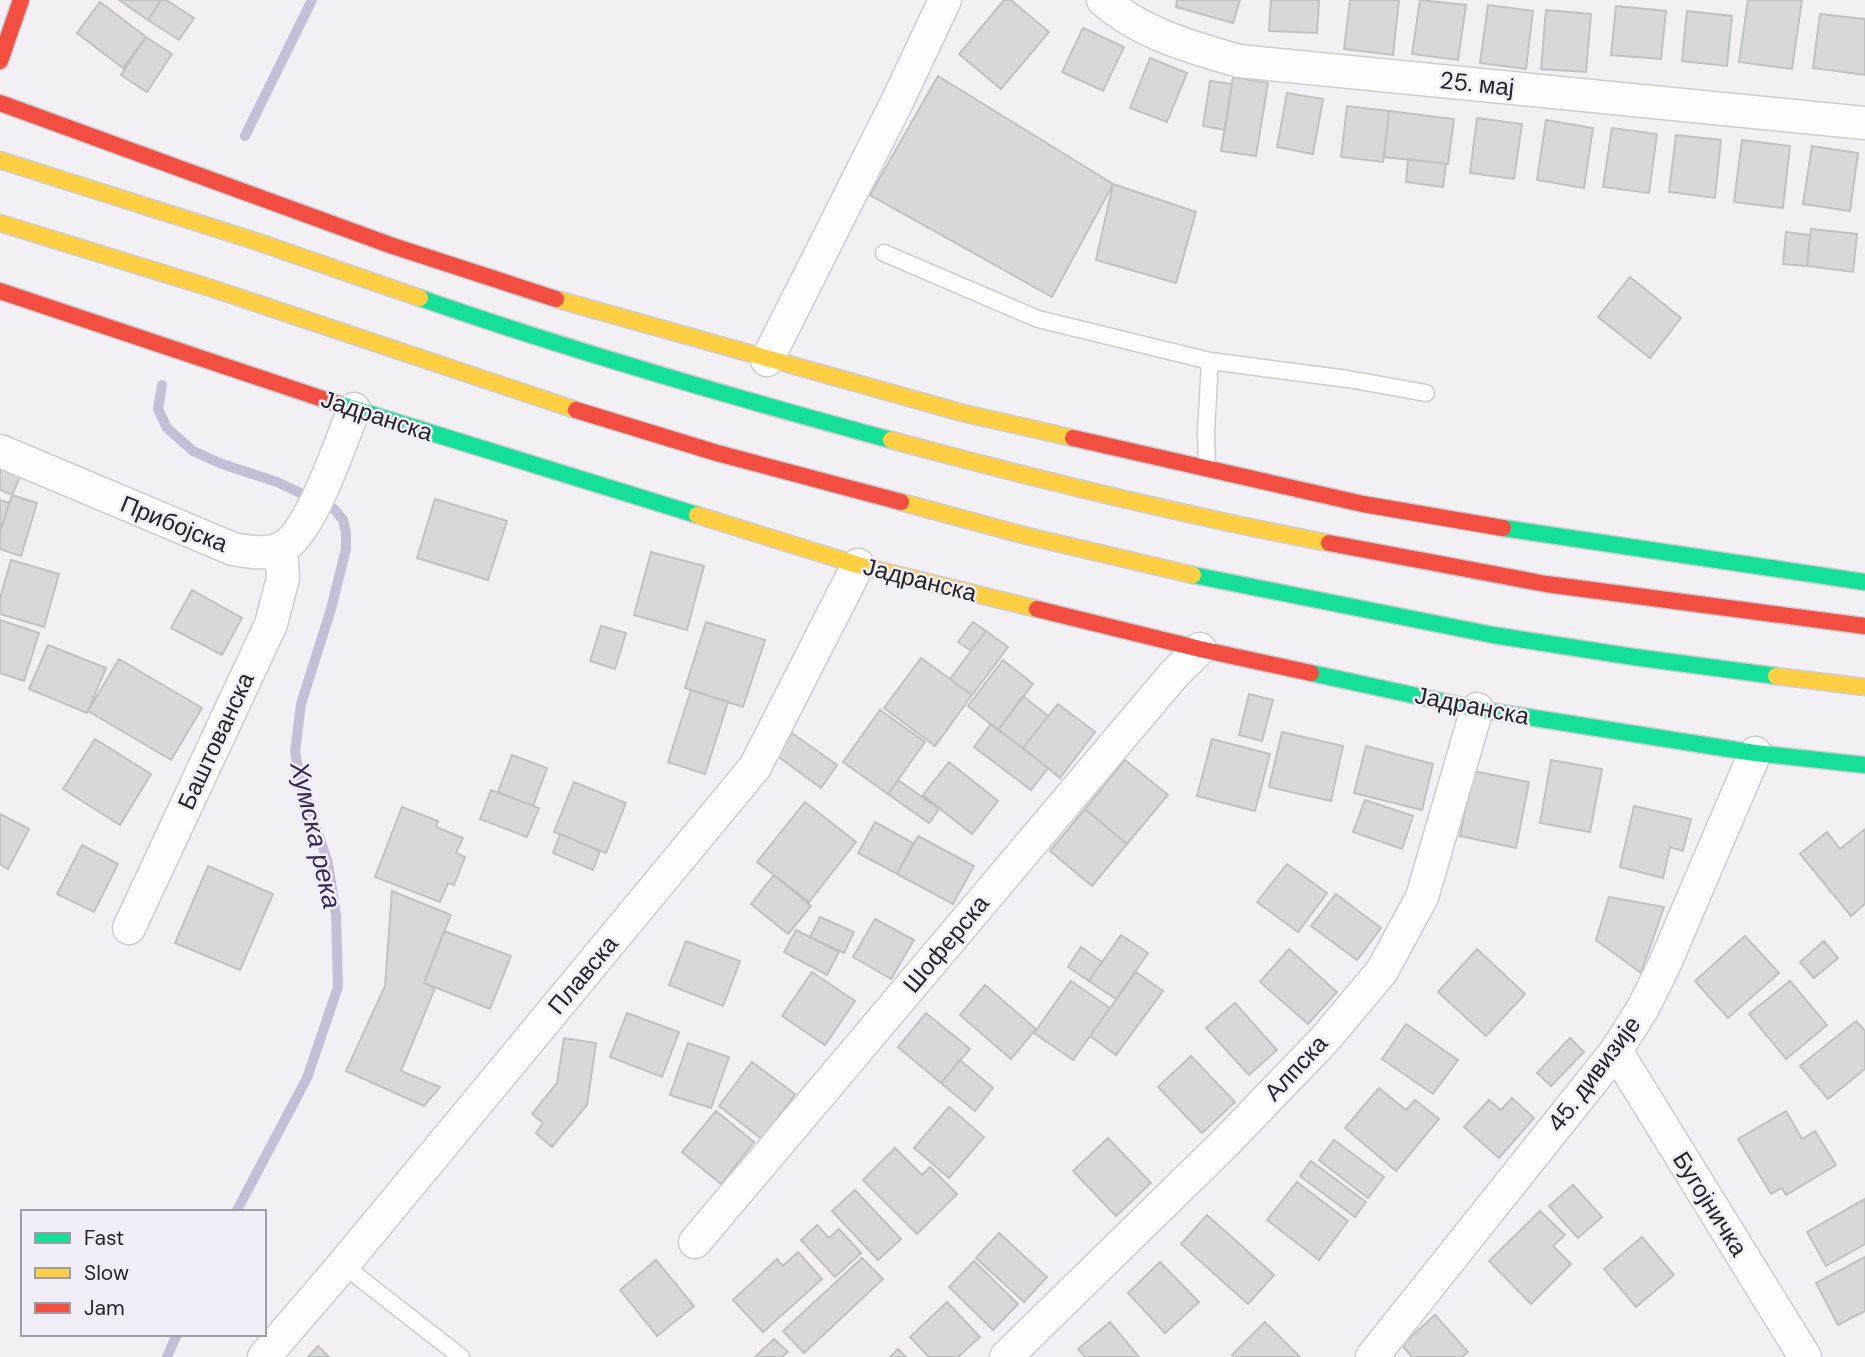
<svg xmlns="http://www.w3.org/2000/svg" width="1865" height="1357" viewBox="0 0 1865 1357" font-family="'DM Sans',sans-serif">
<rect width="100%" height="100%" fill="#f2f0f5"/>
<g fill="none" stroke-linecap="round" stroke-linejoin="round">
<!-- stream -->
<path stroke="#c4bed6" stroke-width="10" d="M245 136 312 0
M162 385 158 409 167 428 193 451 222 464 277 482 334 509 343 520 346 533V549L331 609 301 704 295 752 301 783 328 863 336 915 338 987 307 1078 236 1212
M167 1357 177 1334"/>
</g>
<!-- building -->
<path fill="#d8d8db" stroke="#c0c1c2" stroke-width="2" d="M119 0H161L148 20Z
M161 0H166L194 18 179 40 148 20Z
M1004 0H1011L1049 32 1001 89 959 54Z
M1177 0H1240L1233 23 1176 7Z
M1271 0H1319L1317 33 1269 31Z
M1350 0H1399L1393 55 1344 49Z
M1420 0 1466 5 1458 60 1412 54Z
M1748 0H1802L1792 69 1739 62Z
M100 2 146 37 123 68 77 33Z
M1488 5 1533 11 1526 69 1480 63Z
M1616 6 1666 11 1661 59 1611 55Z
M1546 10 1591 14 1586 72 1541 69Z
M1687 11 1732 16 1727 66 1682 61Z
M1820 14 1865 19V75L1813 68Z
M1083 28 1124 47 1103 91 1062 72Z
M146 37 172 54 147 92 121 75Z
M1150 58 1187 73 1167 122 1130 108Z
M938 76 1113 184 1052 297 870 195Z
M1233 77 1268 83 1256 156 1221 151Z
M1210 81 1232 84 1225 130 1203 126Z
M1287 93 1323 99 1313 154 1277 147Z
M1347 106 1389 111 1383 162 1341 157Z
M1389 111 1454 119 1448 164 1384 157Z
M1477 118 1522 124 1514 179 1470 173Z
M1546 120 1593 128 1584 188 1537 180Z
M1612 128 1657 134 1649 193 1603 187Z
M1676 135 1721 140 1715 198 1669 192Z
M1742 140 1790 146 1783 208 1734 202Z
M1812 146 1858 153 1850 211 1803 204Z
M1408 159 1446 164 1443 187 1406 182Z
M1113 184 1196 212 1176 283 1096 260Z
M1811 229 1857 234 1853 272 1807 266Z
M1786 232 1810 235 1807 266 1783 264Z
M1630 277 1681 318 1650 358 1598 317Z
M0 468 20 477 12 495 0 490Z
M12 495 37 503 21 556 0 549V532Z
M435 499 507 521 488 580 417 558Z
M0 500 9 503 0 532Z
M651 552 704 566 687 630 634 615Z
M11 560 59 574 44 627 0 614V598Z
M192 590 242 618 222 655 171 628Z
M0 620 39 633 24 681 0 673Z
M706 622 765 640 743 707 685 688Z
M973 622 986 631 971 651 958 642Z
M601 626 626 633 615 669 590 661Z
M986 631 1008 647 972 695 950 679Z
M48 645 106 668 87 713 29 689Z
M921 658 972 695 935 746 884 708Z
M119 659 202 708 171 760 88 711Z
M1003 660 1033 684 998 730 968 706Z
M691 690 728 702 705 774 668 762Z
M1249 694 1273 700 1262 741 1239 735Z
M1023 696 1048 716 1023 748 998 730Z
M1058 704 1095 732 1060 778 1023 748Z
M880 710 925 742 888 794 843 762Z
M991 724 1048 768 1031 790 974 747Z
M1282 732 1343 746 1331 801 1269 787Z
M792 733 837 765 821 788 776 755Z
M95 739 151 774 120 825 63 789Z
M1212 739 1270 754 1255 811 1197 796Z
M1366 746 1433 764 1422 810 1354 793Z
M512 755 547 768 533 806 498 792Z
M1125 760 1168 795 1127 844 1085 809Z
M1551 760 1602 769 1590 832 1540 823Z
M949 762 998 801 972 834 923 795Z
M1473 771 1529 782 1516 848 1460 836Z
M898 780 939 809 929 823 888 794Z
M574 782 626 803 606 853 554 832Z
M491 790 539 808 527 837 480 819Z
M1365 800 1413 816 1402 849 1353 832Z
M805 802 856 842 809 902 757 862Z
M1634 806 1691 819 1683 851 1670 847 1663 878 1620 867Z
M402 807 438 821 436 827 463 838 456 853 465 857 454 885 448 883 440 902 375 877Z
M1085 809 1127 844 1092 886 1050 851Z
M0 814 29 829 8 869 0 864Z
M875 822 913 843 897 874 858 853Z
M1865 829V904L1851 916 1800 854 1827 832 1840 849Z
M560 834 600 851 593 870 553 853Z
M918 836 974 866 953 904 897 874Z
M82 845 118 864 94 912 57 894Z
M1287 864 1327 893 1298 932 1257 902Z
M208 866 273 894 240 970 175 943Z
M774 875 811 906 788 934 751 904Z
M392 891 451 915 424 983 435 988 401 1071 440 1087 424 1106 346 1071 385 986Z
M1336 894 1381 928 1357 960 1311 926Z
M1609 897 1664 907 1641 973 1596 940Z
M820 917 854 932 844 953 810 937Z
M875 919 914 940 891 979 853 957Z
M796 930 839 952 827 975 784 952Z
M444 931 511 956 490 1009 424 983Z
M1121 935 1148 953 1116 999 1089 981Z
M1745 936 1779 973 1728 1018 1695 981Z
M686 941 740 961 723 1006 669 985Z
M1824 941 1838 958 1814 978 1800 962Z
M1081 947 1102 962 1089 981 1068 967Z
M1289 949 1337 992 1308 1024 1260 982Z
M1477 949 1525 994 1486 1036 1438 992Z
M812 972 855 1001 825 1045 782 1016Z
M1136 972 1163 991 1116 1055 1090 1036Z
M1071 981 1110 1008 1073 1060 1034 1033Z
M1790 981 1827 1025 1786 1059 1749 1014Z
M985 985 1036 1029 1011 1059 960 1015Z
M1235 1003 1277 1050 1249 1075 1206 1028Z
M627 1013 679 1032 662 1077 610 1057Z
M926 1013 970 1049 941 1083 898 1047Z
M1856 1021 1865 1031V1069L1828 1099 1800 1066Z
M1406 1024 1458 1060 1433 1094 1382 1059Z
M564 1038 596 1043 587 1105 552 1147 536 1133 543 1123 532 1114 557 1083Z
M1570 1038 1584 1052 1551 1086 1537 1073Z
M688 1043 729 1057 711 1108 670 1095Z
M1191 1056 1235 1102 1202 1133 1158 1087Z
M960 1060 993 1088 975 1111 941 1083Z
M752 1062 795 1094 762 1139 719 1106Z
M1379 1088 1406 1110 1415 1100 1439 1119 1396 1171 1345 1128Z
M1512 1098 1534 1118 1499 1158 1464 1127 1489 1100 1501 1110Z
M949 1107 984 1137 949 1178 914 1148Z
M716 1111 754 1142 721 1184 682 1152Z
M1786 1111 1802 1139 1815 1131 1836 1165 1786 1195 1782 1188 1771 1194 1738 1139Z
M1108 1138 1151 1183 1116 1216 1073 1171Z
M1334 1140 1384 1177 1368 1198 1319 1160Z
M895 1148 922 1175 930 1167 957 1194 917 1234 863 1180Z
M1311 1161 1366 1202 1355 1217 1300 1176Z
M1297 1182 1348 1221 1319 1260 1267 1220Z
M1573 1185 1602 1217 1578 1238 1549 1206Z
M855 1190 901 1239 878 1260 832 1211Z
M1865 1199V1244L1826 1266 1807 1232Z
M1540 1211 1565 1235 1553 1246 1571 1264 1531 1304 1489 1261Z
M1207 1215 1274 1275 1248 1304 1181 1244Z
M817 1225 829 1238 839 1229 861 1253 835 1277 801 1240Z
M999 1233 1047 1277 1024 1302 976 1258Z
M1642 1237 1674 1275 1636 1307 1604 1269Z
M798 1252 822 1279 763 1332 733 1300 777 1259 783 1266Z
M1865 1257V1311L1838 1325 1816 1283Z
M862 1258 883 1279 804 1353 783 1331Z
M656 1260 694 1306 657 1336 620 1290Z
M974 1261 1018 1304 993 1330 949 1287Z
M1160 1262 1199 1302 1165 1333 1128 1293Z
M947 1302 980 1337 958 1357H929L910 1337Z
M1435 1315 1468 1352 1462 1357H1412L1402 1345Z
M1110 1322 1139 1357H1085L1078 1349Z
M1265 1322 1300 1357H1235L1232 1355Z
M774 1339 788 1352 782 1357H755Z
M318 1346 329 1357H308Z
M898 1349 906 1357H890Z"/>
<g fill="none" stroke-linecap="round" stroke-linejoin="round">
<defs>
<path id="lane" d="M884 253 1038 319 1210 361
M1207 467 1206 432 1210 361 1348 379 1426 393
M343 1265 461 1357"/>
<path id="street" d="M1103 0C1140 33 1193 48 1239 61L1865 123
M767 360 897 102 945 0
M0 451 233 549C249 552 267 555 282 548 311 533 341 441 354 409
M129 928 271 624 283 578 281 548
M1616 1051 1805 1357
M695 1242 1175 673 1200 649
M264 1357 343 1265 755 767 858 565
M1006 1357 1225 1143 1325 1039 1382 971 1422 897 1477 709
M1372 1357 1616 1051 1643 1008 1663 968 1755 753"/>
<path id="fast" d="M420 298C575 352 732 397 891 440
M338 404 697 515
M1503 528 1865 582
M1193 575 1493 635 1634 657 1776 676
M1311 673 1477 709 1755 753 1865 765"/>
<path id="slow" d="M0 160 255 241 420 298
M0 223 214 289 576 410
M556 299 963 413 1073 438
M891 440C1036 479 1182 515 1329 543
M901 502 1027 536 1193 575
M697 515 858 565 1037 609
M1776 676 1865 687"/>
<path id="jam" d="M0 61 21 0
M0 103 390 245 556 299
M0 291 338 404
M576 410 717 453 901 502
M1073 438 1363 504 1503 528
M1329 543 1546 584 1865 626
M1037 609 1200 649 1311 673"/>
</defs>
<!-- lane casing -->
<use href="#lane" stroke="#cdccd0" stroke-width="19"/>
<!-- street casing -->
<use href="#street" stroke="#cdccd0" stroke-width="35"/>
<!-- fast casing -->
<use href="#fast" stroke="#cdccd0" stroke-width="19"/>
<!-- slow casing -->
<use href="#slow" stroke="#cdccd0" stroke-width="19"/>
<!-- jam casing -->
<use href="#jam" stroke="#cdccd0" stroke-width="19"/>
<!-- lane -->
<use href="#lane" stroke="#fdfdfe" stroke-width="16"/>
<!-- street -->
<use href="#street" stroke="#fdfdfe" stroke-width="32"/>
<!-- fast -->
<use href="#fast" stroke="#16e098" stroke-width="16"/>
<!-- slow -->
<use href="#slow" stroke="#ffcf43" stroke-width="16"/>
<!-- jam -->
<use href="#jam" stroke="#f24e42" stroke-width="16"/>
</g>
<g text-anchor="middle" stroke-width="5" stroke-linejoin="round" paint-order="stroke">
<!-- street labels -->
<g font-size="24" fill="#252427" stroke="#f1eef7">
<text transform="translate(1477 84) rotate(6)" y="8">25. мај</text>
<text transform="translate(377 416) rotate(18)" y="8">Јадранска</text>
<text transform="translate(174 524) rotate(22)" y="8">Прибојска</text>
<text transform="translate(920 580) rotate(14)" y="8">Јадранска</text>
<text transform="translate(1472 706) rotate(11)" y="8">Јадранска</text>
<text transform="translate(216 741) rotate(-65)" y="8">Баштованска</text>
<text transform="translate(946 944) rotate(-50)" y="8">Шоферска</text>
<text transform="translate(583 975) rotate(-50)" y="8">Плавска</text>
<text transform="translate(1296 1068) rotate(-47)" y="8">Алпска</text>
<text transform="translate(1594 1074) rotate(-53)" y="8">45. дивизије</text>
<text transform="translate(1710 1204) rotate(58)" y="8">Бугојничка</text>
</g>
<!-- water labels -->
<g font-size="26" font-style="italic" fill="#382855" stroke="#f1eef7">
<text transform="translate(316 835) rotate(77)" y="9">Хумска река</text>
</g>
</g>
<!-- legend -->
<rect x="21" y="1210" width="245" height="126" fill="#f1eef7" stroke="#9f9da4" stroke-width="2"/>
<rect x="35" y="1233" width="35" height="10" fill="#16e098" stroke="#9f9da4" stroke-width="2"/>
<text x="84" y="1245" font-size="21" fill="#252427">Fast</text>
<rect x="35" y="1268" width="35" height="10" fill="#ffcf43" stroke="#9f9da4" stroke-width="2"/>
<text x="84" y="1280" font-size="21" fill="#252427">Slow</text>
<rect x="35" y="1303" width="35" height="10" fill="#f24e42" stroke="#9f9da4" stroke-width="2"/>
<text x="84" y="1315" font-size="21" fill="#252427">Jam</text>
</svg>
